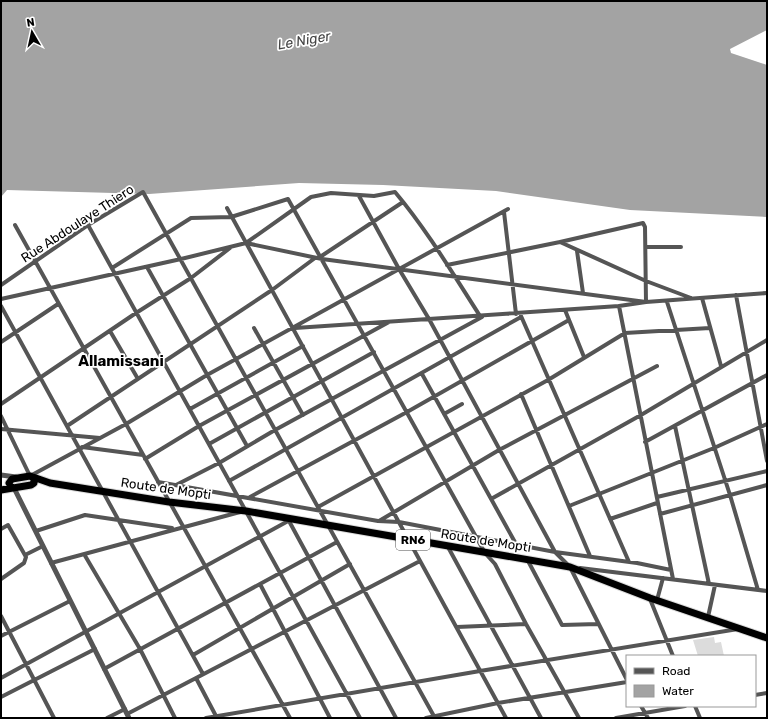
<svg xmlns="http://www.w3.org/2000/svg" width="768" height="719" viewBox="0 0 768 719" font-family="Rubik,sans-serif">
<rect width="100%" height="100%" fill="#fff"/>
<!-- green -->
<path fill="#dcdcdc" d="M714 637 715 643 721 642 724 656H698L693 640Z"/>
<!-- water -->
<path fill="#a3a3a3" d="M1 1H767V30L730 49 731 53 767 65V217L630 210 496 191 383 185 299 183 149 194 7 190 1 197Z"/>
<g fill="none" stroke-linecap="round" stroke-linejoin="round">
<defs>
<path id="trunk" d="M33 477 50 483 169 502 246 511 570 567 650 598 767 638
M1 490 31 485 34 483V478L30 476 12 479 9 483 12 488"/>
</defs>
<!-- trunk casing -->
<use href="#trunk" stroke="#dbdbdb" stroke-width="9"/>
<!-- minor -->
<path stroke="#555" stroke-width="4" d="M359 196 399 269 429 319 555 552 570 567 627 680
M227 208 506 718
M504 212 516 314
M15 225 290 718
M88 225 360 718
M246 243 311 197 331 193 374 196 395 192C427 230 453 274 480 316
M646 247H681
M577 251 583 293
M320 257 403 202
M447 265 560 242 646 281 691 298
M147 267 247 446
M112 268 191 218 231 217 288 199 485 553 495 564 526 624 579 718
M1 285 88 225 143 192 435 718
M736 295 767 461
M702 298 721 366
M1 299 181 259 246 243 322 259 646 302 767 293
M667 302 730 495 758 590
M1 306 203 674
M619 306 673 579
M565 310 584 357
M521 316 629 562
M254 328 303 415
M295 328 619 306 646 302 645 227 643 223 560 242
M110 331 138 379
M1 342 58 304
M422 374 516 544
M521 394 590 556
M1 404 136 313 191 278 230 248
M190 409 303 346
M444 414 462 404
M1 416 30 476 126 424 207 375 508 209
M67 426 272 290 315 258
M675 426 709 584
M1 429 100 438
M645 442 767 375
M209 444 374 352
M82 447 143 455
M145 459 199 426 389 322
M229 481 521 317
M158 482 378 521 399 522 555 552 637 563 671 570
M176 485 219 463 275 430 482 317
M250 497 407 412 569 320
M657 497 767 471
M491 499 641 415 767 340
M569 506 714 448 767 424
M318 507 548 380 625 333 710 328
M660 514 767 485
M610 519 657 503
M289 521 396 718
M379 521 499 450 657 366
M1 529 8 525 26 557 24 563 1 579
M36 531 85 515 172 528
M448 547 541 718
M84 554 140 649 175 718
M25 555 43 546
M527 559 562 625 598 624
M51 563 240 512
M580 568 767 591
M260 584 330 718
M650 599 673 656
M657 600 663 578
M1 616 54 718
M708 617 715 585
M457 627 526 624
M1 636 70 601
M193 655 350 564
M104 669 337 542
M1 678 290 520
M196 678 217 718
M755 695 767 693
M1 697 95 649
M641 706 648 718
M695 706 700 718
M127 714 420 561
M107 718 125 709
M206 718 480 671 738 629
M426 718 498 703 627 682
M616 718 685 706"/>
<!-- tertiary -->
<path stroke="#555" stroke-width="5" d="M1 475 16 477
M14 488 129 718"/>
<!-- trunk -->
<use href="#trunk" stroke="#000" stroke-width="7"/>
</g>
<g text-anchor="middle" stroke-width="3.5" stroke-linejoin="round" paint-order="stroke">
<!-- shield labels -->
<rect fill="#fff" stroke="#4c4c4c" stroke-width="1" x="396" y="530" width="34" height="20" rx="3"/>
<g font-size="12" font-weight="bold" fill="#000">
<text x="413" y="544">RN6</text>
</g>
<!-- street labels -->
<g font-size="13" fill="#000" stroke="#fff">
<text transform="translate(77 223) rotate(-33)" y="5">Rue Abdoulaye Thiero</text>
<text transform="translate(166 488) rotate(8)" y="5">Route de Mopti</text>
<text transform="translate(486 540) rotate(9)" y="5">Route de Mopti</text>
</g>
<!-- water labels -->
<g font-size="14" font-style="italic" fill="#444" stroke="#fff">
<text transform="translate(304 40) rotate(-10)" y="5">Le Niger</text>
</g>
<!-- quarter labels -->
<g font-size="15" font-weight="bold" fill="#000" stroke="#fff">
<text x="121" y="366">Allamissani</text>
</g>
</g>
<!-- border -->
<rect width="768" height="719" fill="none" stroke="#000000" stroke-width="4"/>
<!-- legend -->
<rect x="626" y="655" width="130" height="52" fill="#ffffff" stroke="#999999"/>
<rect x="634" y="668" width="20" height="6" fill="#555555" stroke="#999999"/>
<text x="662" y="675" font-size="12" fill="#000000">Road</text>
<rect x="634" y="685" width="20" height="12" fill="#a3a3a3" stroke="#999999"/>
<text x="662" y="695" font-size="12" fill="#000000">Water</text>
<!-- north arrow -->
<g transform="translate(32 32) rotate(351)" stroke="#ffffff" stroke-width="3" paint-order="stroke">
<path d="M0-3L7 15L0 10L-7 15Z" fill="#000000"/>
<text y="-6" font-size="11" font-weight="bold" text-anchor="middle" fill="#000000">N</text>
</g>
</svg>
